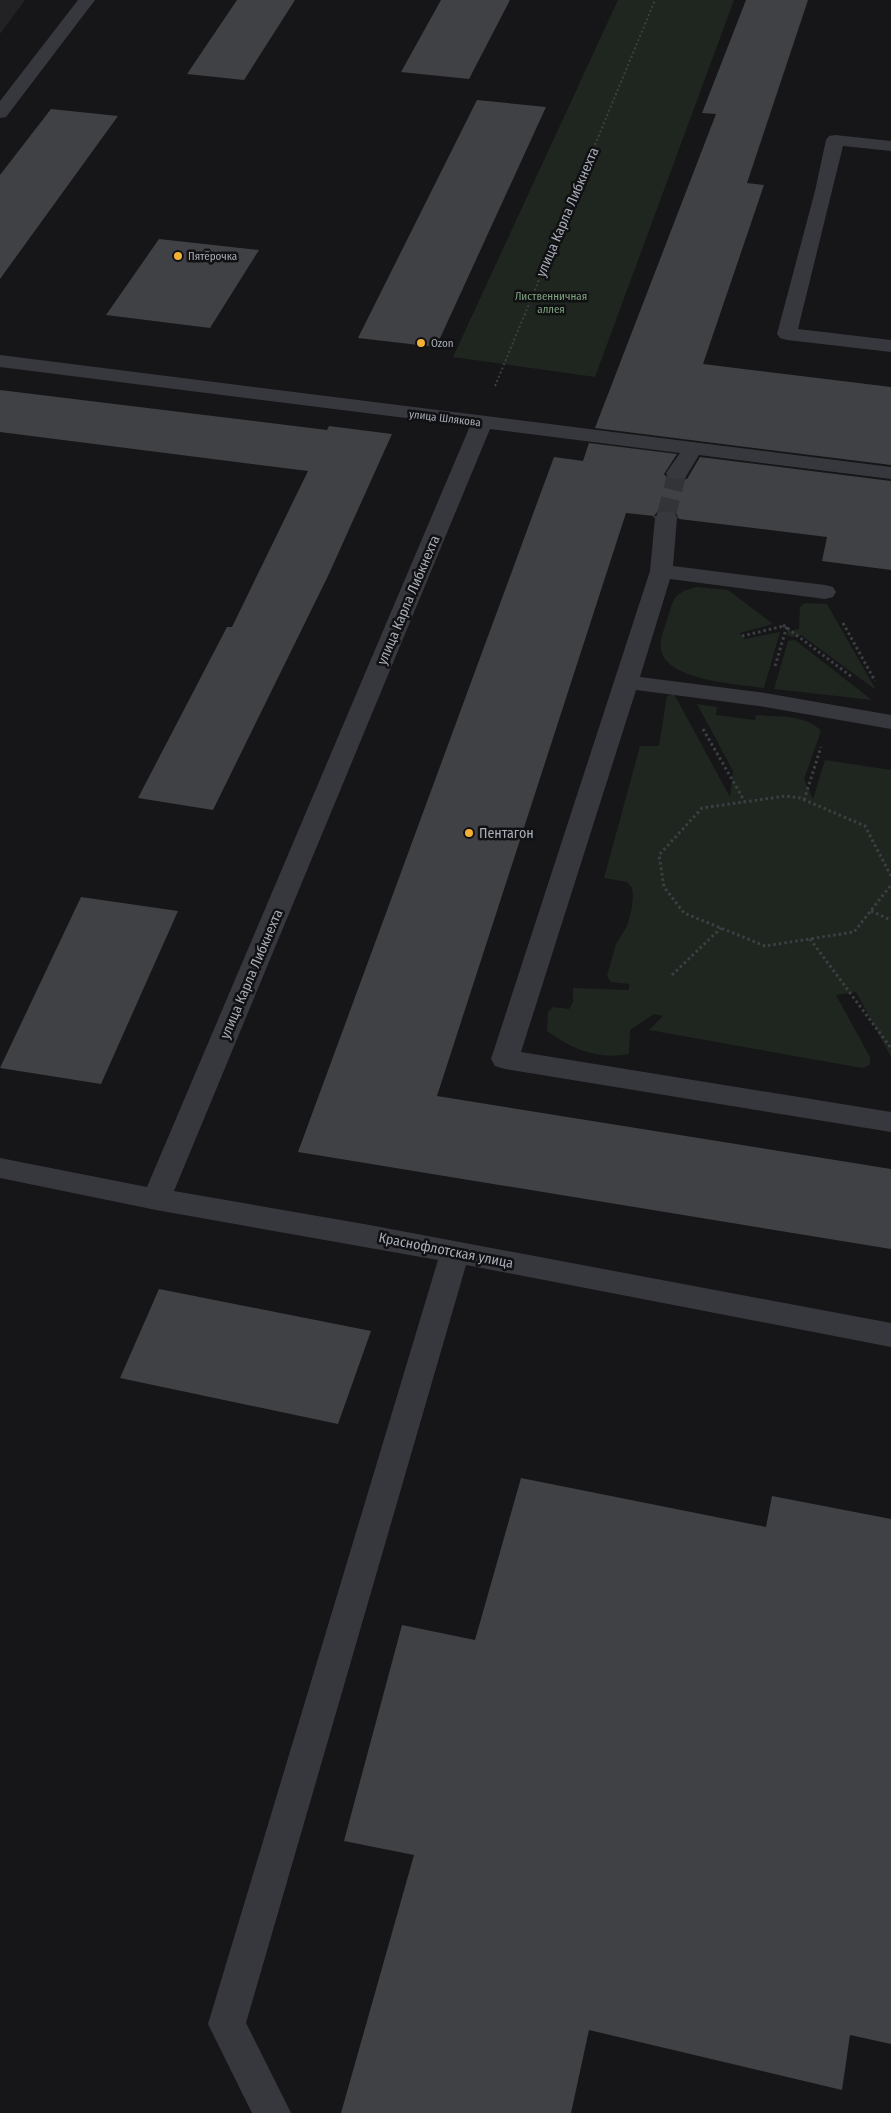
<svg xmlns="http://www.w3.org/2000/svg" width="891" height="2113" viewBox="0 0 891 2113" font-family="'Fira Sans Condensed',sans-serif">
<rect width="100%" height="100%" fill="#161618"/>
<!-- built -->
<path fill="#222225" d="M0 0H25L0 34Z"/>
<!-- green -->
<path fill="#1e261f" d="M618 0H734L595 377 453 357Z
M697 587 728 590 773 624 740 633 744 639 780 632 764 688C739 684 667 681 661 650 659 639 665 627 668 617 674 597 675 592 697 587Z
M805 603 827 604 876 690 801 635 792 637 787 635 788 631 799 629 800 607Z
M795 640 872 700 774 689 788 641Z
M674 694 730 797 733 771 697 704 717 707 716 715 755 720 756 715C777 717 806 714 821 731L804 779 813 799 825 760 891 770V1057L856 992 836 995 870 1057V1065L862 1068 649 1030 663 1016 654 1014 630 1030 629 1054C597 1060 572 1049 547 1031L548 1012 553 1007 569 1009 573 1002V988L629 990V984L611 982 607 976 616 944 627 926 632 907 633 896 632 888 627 882 604 878 640 746H659L667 696Z"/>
<!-- building -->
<path fill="#404145" d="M237 0H295L244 80 187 74Z
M441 0H510L469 79 401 72Z
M746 0H808L747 183 764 185 703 364 891 387V465L595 428 716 114 702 113Z
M477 100 546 107 436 347 358 338Z
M51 109 118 116 0 279V175Z
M159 239 259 250 210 328 106 315Z
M0 390 327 430 329 426 392 434 328 576 213 810 138 798 227 627H232L308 471 0 432Z
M589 443 677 454 664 474 669 480 677 481 687 479 700 457 891 481V570L822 561 827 537 679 519 676 512 666 509 658 511 654 516 626 513 437 1096 891 1169V1249L298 1152 554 457 583 461Z
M81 897 178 911 101 1084 0 1068Z
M159 1289 371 1331 338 1424 120 1378Z
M521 1478 766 1527 772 1496 891 1519V2044L850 2035 842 2090 589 2030 571 2113H341L414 1855 344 1841 402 1625 475 1640Z"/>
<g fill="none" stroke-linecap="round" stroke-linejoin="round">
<!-- minor-tunnel-far1 -->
<path stroke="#333438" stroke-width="19" stroke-dasharray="19 9" stroke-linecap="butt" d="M666 517 677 473"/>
<!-- minor-tunnel -->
<path stroke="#333438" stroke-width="25" stroke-dasharray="25 12" stroke-linecap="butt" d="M666 518V516"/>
<!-- path-far1 -->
<path stroke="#3d3f44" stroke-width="2" stroke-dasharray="2 2.5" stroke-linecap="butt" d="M495 386 655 0"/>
<!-- path -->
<path stroke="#3d3f44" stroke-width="3" stroke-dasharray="2.5 3" stroke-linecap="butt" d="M843 623 875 681
M783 625 852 677
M742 636 784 626
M775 666 787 626
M703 729 745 802
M804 800 821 747
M891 876 865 826 800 798 786 796 702 808 659 855 664 887 684 913 765 946 854 932 891 885
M871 911 891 920
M810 939 891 1048
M672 975 721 928"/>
<!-- minor -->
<path fill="#37383d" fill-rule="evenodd" d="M78 0H95L6 117 0 118V101Z
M835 135 891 141V151L843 146 798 329 891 340V352L787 340 780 338 777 334 815 191 826 140 829 136Z
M0 355 891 467V479L699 455 685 478 677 479 669 478 666 473 680 453 490 429 174 1191 364 1224 891 1323V1347L466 1265 246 2023 291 2113H252L208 2024 438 1260 156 1210 0 1178V1158L147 1187 470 426 0 367Z
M666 511 674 513 677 518 673 566 825 585 833 587 836 592 833 597 825 599 670 579 640 677 765 693 891 715V729L765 707 636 690 521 1052 891 1112V1132L505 1069 495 1066 491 1059 650 571 655 518 658 513Z"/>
</g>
<!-- markers -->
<g fill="#f2b134" stroke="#111113" stroke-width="2">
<circle cx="178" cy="256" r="5"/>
<circle cx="421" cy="343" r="5"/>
<circle cx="469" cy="833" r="5"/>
</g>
<g text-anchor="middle" stroke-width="5" stroke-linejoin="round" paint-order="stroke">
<!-- far-poi labels -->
<g font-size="11" fill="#a8adb8" stroke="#111113" text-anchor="start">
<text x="188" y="260">Пятёрочка</text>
<text x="431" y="347">Ozon</text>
</g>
<!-- far-park labels -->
<g font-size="11" fill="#7fa381" stroke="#111113">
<text x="551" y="300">Лиственничная<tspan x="551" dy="13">аллея</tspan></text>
</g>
<!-- far-street labels -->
<g font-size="11" fill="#a8adb8" stroke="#111113">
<text transform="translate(445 418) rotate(7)" y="4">улица Шлякова</text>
</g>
<!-- street labels -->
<g font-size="14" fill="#a8adb8" stroke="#111113">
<text transform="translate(567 212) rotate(-67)" y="5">улица Карла Либкнехта</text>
<text transform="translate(408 600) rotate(-67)" y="5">улица Карла Либкнехта</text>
<text transform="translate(251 974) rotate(-67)" y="5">улица Карла Либкнехта</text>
<text transform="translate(446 1250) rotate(11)" y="5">Краснофлотская улица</text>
</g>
<!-- poi labels -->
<g font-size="14" fill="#a8adb8" stroke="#111113" text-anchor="start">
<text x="479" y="838">Пентагон</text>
</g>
</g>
</svg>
